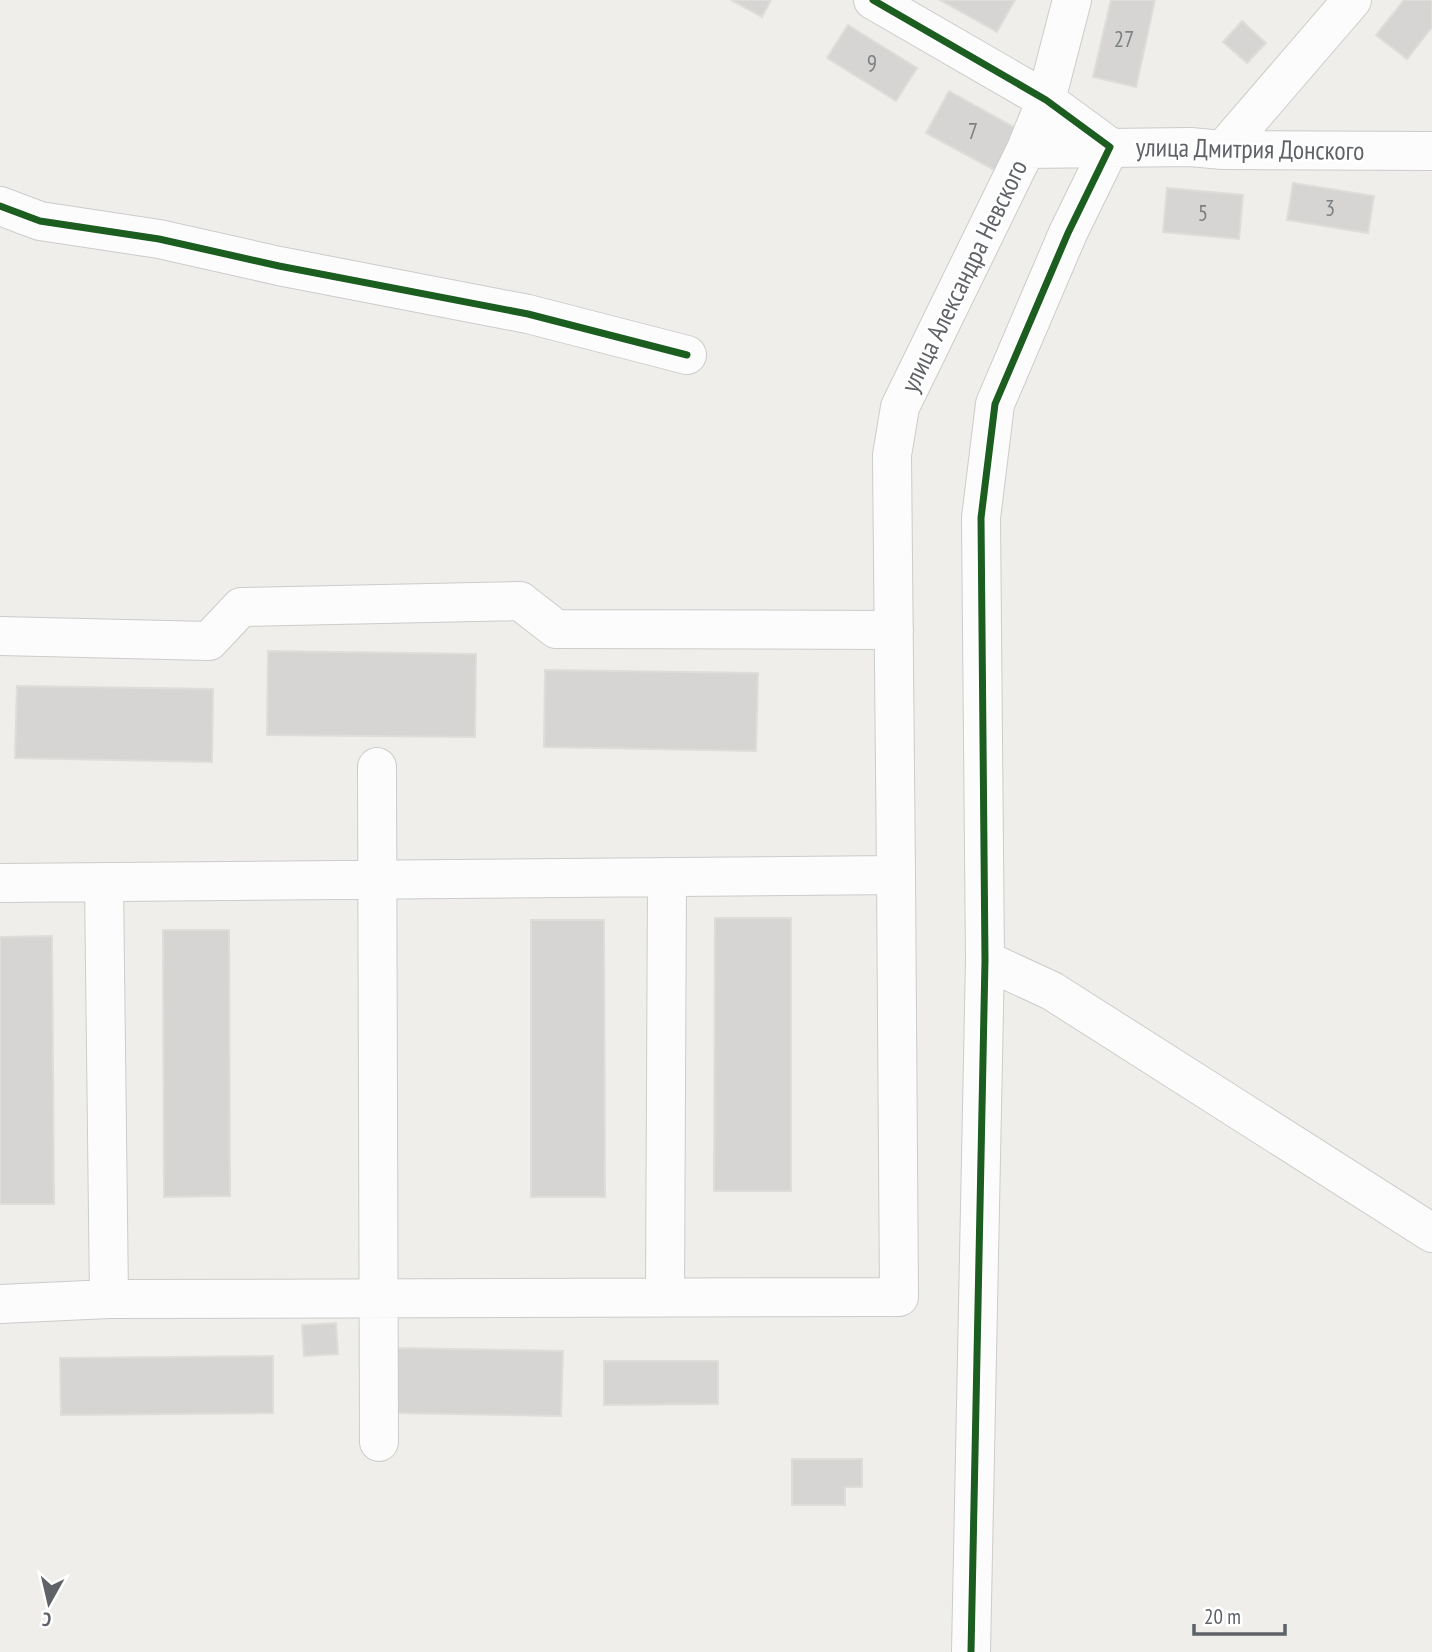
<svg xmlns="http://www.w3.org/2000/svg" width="1432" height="1652" viewBox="0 0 1432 1652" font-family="'PT Sans Narrow',sans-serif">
<rect width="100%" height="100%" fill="#efeeea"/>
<!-- building -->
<path fill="#d6d5d3" stroke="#deddd9" stroke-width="2" d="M731 0H771L762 17Z
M940 0H1015L997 32Z
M1111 0H1155L1136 87 1093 77Z
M1404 0H1432V27L1407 59 1376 35Z
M1242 21 1266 43 1247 63 1223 42Z
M848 25 917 68 896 101 827 58Z
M949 91 1019 130 996 171 926 133Z
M1293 183 1374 196 1368 233 1287 220Z
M1167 188 1243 195 1239 239 1163 232Z
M268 651 476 654 475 737 267 735Z
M545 670 758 673 756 751 544 747Z
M17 686 213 689 212 762 15 758Z
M715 918H791V1191H714Z
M531 920H604L605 1197H531Z
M163 930H229L230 1196 164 1197Z
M52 936 54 1204H0V937Z
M336 1323 338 1354 304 1356 302 1325Z
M396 1348 563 1351 561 1416 395 1413Z
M273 1356V1413L61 1415 60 1358Z
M604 1361H718V1404L604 1405Z
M792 1459H862V1487H845V1505H792Z"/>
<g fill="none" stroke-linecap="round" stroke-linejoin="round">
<defs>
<path id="minor" d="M873 0 1046 100 1110 147 1068 233 995 404 981 518 985 960 971 1652
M1026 149 1190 147 1223 150 1432 151
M1223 150 1352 0
M0 206 40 221 159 239 279 266 528 314 687 355
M0 636 209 641 241 607 520 601 556 629 894 630
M377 767 379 1442
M104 882 109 1299
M0 883 896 875 892 455 900 407 1026 149 1046 100 1072 0
M985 960 1052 991 1432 1233
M665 1297 667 877
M0 1304 109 1299 899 1297 896 875"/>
</defs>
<!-- minor casing -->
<use href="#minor" stroke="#cbcccc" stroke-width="40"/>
<!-- minor -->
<use href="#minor" stroke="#fdfcfc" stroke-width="38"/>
<defs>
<path id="cycleway" d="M873 0 1046 100 1110 147 1068 233 995 404 981 518 985 960 971 1652
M0 206 40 221 159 239 279 266 528 314 687 355"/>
</defs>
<!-- cycleway casing -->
<use href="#cycleway" stroke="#fff" stroke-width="11"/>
<!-- cycleway -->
<use href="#cycleway" stroke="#1b5e20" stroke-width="7"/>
</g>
<g text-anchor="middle" stroke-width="5" stroke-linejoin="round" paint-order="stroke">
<!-- number labels -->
<g font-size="23" fill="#7e8184">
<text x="1124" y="47">27</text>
<text x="872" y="71">9</text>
<text x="973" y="139">7</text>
<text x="1330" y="216">3</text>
<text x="1203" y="221">5</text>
</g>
<!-- street labels -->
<g font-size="26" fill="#5f6368" stroke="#fff">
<text transform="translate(1250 149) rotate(1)" y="9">улица Дмитрия Донского</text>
<text transform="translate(964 276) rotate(-64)" y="9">улица Александра Невского</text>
</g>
</g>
<!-- north arrow -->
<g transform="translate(49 1603) rotate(188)" stroke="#ffffff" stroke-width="5" paint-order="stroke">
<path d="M0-5L12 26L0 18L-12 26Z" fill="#5f6368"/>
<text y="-10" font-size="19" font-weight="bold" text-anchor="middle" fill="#5f6368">С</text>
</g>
<!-- scale -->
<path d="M1194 1624v10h91v-10" fill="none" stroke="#5f6368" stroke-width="3.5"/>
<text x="1204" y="1624" font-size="21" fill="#5f6368" stroke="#ffffff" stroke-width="5" paint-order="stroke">20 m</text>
</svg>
